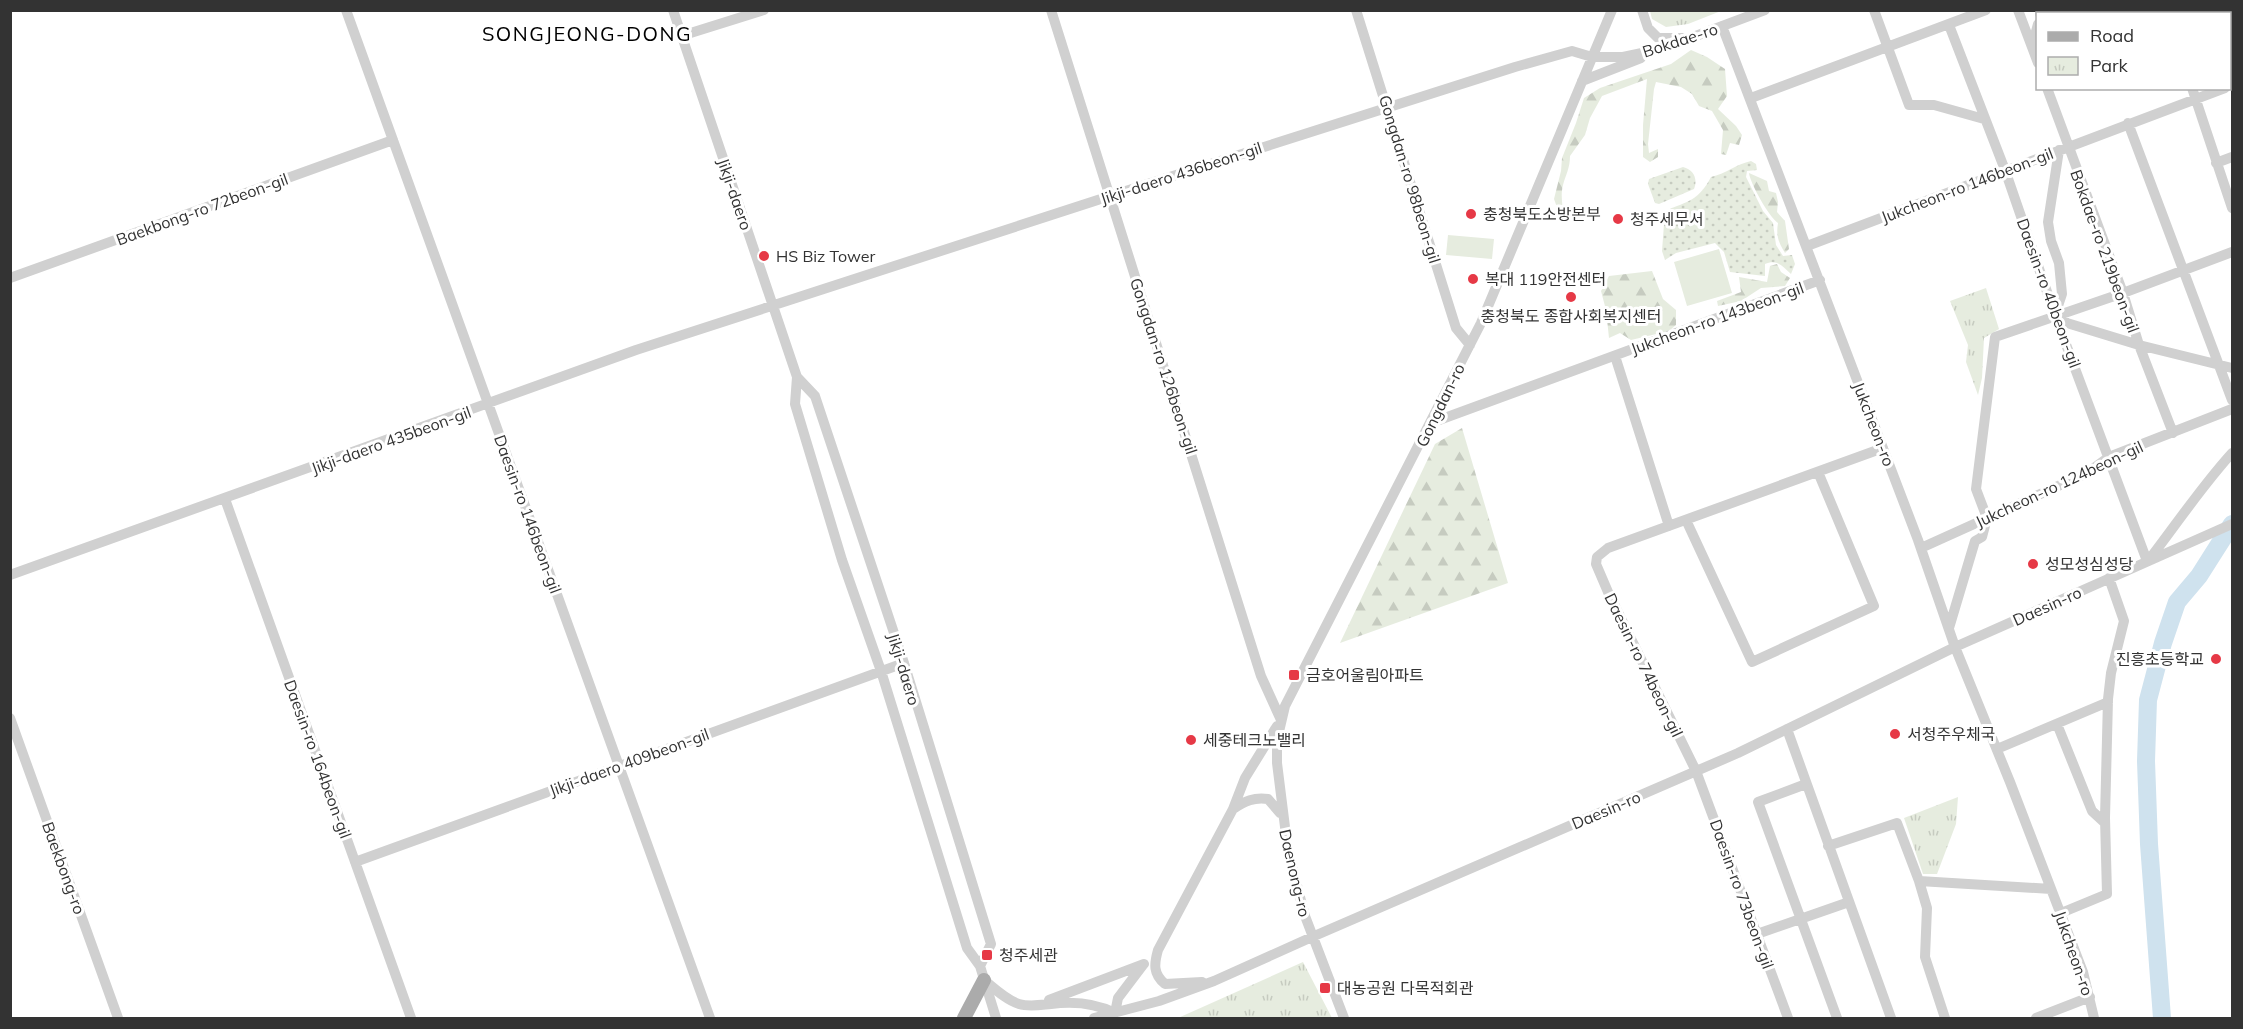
<svg xmlns="http://www.w3.org/2000/svg" width="2243" height="1029" viewBox="0 0 2243 1029" font-family="Mulish,'Noto Sans KR',sans-serif">
<defs>
<pattern id="grass-dots" width="8" height="8" patternUnits="userSpaceOnUse" patternTransform="scale(1.5)"><rect width="8" height="8" fill="#e6ecdf"/><path d="M2 2h.1M6 6h.1" fill="none" stroke="#c6cbc0" stroke-width="1.8" stroke-linecap="round"/></pattern>
<pattern id="forest-firs" width="22" height="20" patternUnits="userSpaceOnUse" patternTransform="scale(1.5)"><rect width="22" height="20" fill="#e6ecdf"/><path d="M5 1l3.5 6h-7zM16 11l3.5 6h-7z" fill="#c6cbc0"/></pattern>
<pattern id="park-tufts" width="24" height="20" patternUnits="userSpaceOnUse" patternTransform="scale(1.5)"><rect width="24" height="20" fill="#e6ecdf"/><path d="M3 7l-1-3M5 7V3M7 7l1-3M15 17l-1-3M17 17v-4M19 17l1-3" fill="none" stroke="#c6cbc0"/></pattern>
</defs>
<rect width="100%" height="100%" fill="#fff"/>
<!-- grass -->
<path fill="url(#grass-dots)" d="M1751 161 1756 164 1757 170 1747 171 1746 177 1763 211 1773 223 1776 245 1783 256 1792 255 1795 264 1791 274C1782 266 1777 259 1765 264V276L1730 272 1724 252 1715 243 1676 253 1665 260 1662 251 1665 211C1689 201 1699 200 1711 177 1725 174 1737 164 1751 161Z
M1683 167C1694 170 1698 179 1694 189L1659 204 1655 203 1648 184 1649 179Z"/>
<!-- forest -->
<path fill="url(#forest-firs)" d="M1691 50 1707 57 1725 69 1727 96 1718 109 1736 126 1742 135 1739 145 1730 143 1726 155 1721 154 1723 130 1712 111 1699 106 1692 94 1681 87 1656 82 1654 89 1648 144 1649 153 1658 149V157L1650 162 1643 157V125L1647 79 1602 96 1590 118 1585 135 1570 156C1570 168 1566 174 1563 185 1560 196 1563 210 1565 221H1562L1554 199 1561 171 1562 158 1576 123 1584 98 1600 88 1671 64Z
M1749 173 1767 181 1769 191 1776 193 1778 202 1777 212 1785 221 1789 249 1785 253C1778 242 1776 235 1778 223 1769 217 1750 183 1749 173Z
M1777 264 1781 272 1790 278 1785 286 1761 288 1741 301 1718 306 1717 301 1741 292 1739 277 1767 282 1770 266Z
M1652 271 1663 299 1676 310V325L1669 331 1631 340 1620 333 1609 338 1606 310 1601 291 1609 276Z
M1462 428 1508 583 1340 643 1435 444Z"/>
<!-- park -->
<path fill="url(#park-tufts)" d="M1650 11V10L1721 11 1688 24 1666 27 1652 19Z
M1986 288 1999 329 1984 338 1982 378 1978 395 1966 362 1968 345 1950 301Z
M1958 797 1956 824 1937 874H1923L1904 818Z
M1303 962 1332 1018H1178Z"/>
<!-- garden -->
<path fill="#e6ecdf" d="M1448 235 1494 239 1492 259 1446 255Z
M1719 249 1732 293 1687 306 1674 262Z"/>
<g fill="none" stroke-linecap="round" stroke-linejoin="round">
<!-- river -->
<path stroke="#cfe2ee" stroke-width="18" d="M2162 1018 2149 844 2146 761 2148 700 2163 643 2177 602 2199 576 2232 524"/>
<!-- minor -->
<path stroke="#d0d0d0" stroke-width="10" d="M346 10 710 1018
M673 10 797 377 795 404 842 560 881 671 967 948 980 966 996 1018
M1051 10 1261 676 1281 720
M1356 10 1456 328 1470 345
M1642 10 1648 28 1658 38H1682
M1874 10 1909 105H1934L1984 119
M2018 10 2038 63
M2166 10 2167 14
M2040 14 2041 10
M2183 14 2191 10
M1949 25 2005 170 2055 315 2147 561
M1722 26 1918 540 1955 647 2010 782 2083 972 2094 1018
M681 36 764 10
M2032 46 2038 24
M1582 81 1641 58
M2047 88 2123 293 2139 345
M2192 88 2232 208
M1751 98 1986 10
M2128 123 2232 400
M2059 150 2048 222 2051 241 2059 263 2062 294 2055 315 2067 323 2139 345
M2216 163 2232 157
M1807 246 2225 88
M10 278 393 140
M1615 356 1669 526
M797 377 815 396 904 663 991 944 980 966
M1431 423 1820 280
M2173 433 2139 345 2232 368
M225 499 411 1018
M1686 520 1752 662 1874 606 1818 472
M1921 548 2087 473 2109 457 2232 409
M2148 561C2176 525 2201 487 2232 453
M10 575 636 350 1110 196 1515 67 1572 51 1592 57H1623L1661 49 1765 10
M1949 628 1975 541 1982 537 1987 518 1976 489 1995 337 2123 293 2232 252
M10 718 118 1018
M2057 724 2092 811 2105 823
M1787 729 1891 1018
M1997 749 2108 702
M1806 784 1758 802 1837 1018
M1233 809C1245 801 1254 797 1268 799L1280 813
M1828 846 1897 823 1919 881 1927 908 1925 957 1945 1018
M355 862 904 663
M1919 881 2051 889
M2061 913 2107 894 2105 818 2108 699 2111 673 2124 621 2109 578
M1757 934 1849 902
M984 980C994 988 1006 1000 1019 1004 1029 1007 1040 1005 1051 1004 1074 1001 1095 1003 1115 1013
M1202 982 1165 984C1153 974 1154 964 1158 950L1233 809 1245 778 1277 726
M1049 1000 1144 964
M1110 1016 1115 1013 1118 998 1143 965
M1094 1018 1159 1001 1214 981 1312 937 1738 753 1955 647 2232 524
M1344 1018 1305 916 1288 851 1277 763V740L1285 706 1481 323 1612 10
M1788 1018 1696 771 1608 592 1596 564 1597 557 1608 548 1883 448
M2036 1018 2090 997"/>
<!-- major -->
<path stroke="#ababab" stroke-width="14" d="M964 1018 984 980"/>
</g>
<!-- markers -->
<g fill="#e63946" stroke="#fff" stroke-width="2">
<circle cx="1471" cy="214" r="6"/>
<circle cx="1618" cy="219" r="6"/>
<circle cx="764" cy="256" r="6"/>
<circle cx="1473" cy="279" r="6"/>
<circle cx="1571" cy="297" r="6"/>
<circle cx="2033" cy="564" r="6"/>
<circle cx="2216" cy="659" r="6"/>
<rect x="1288" y="669" width="12" height="12" rx="3"/>
<circle cx="1895" cy="734" r="6"/>
<circle cx="1191" cy="740" r="6"/>
<rect x="981" y="949" width="12" height="12" rx="3"/>
<rect x="1319" y="982" width="12" height="12" rx="3"/>
</g>
<g text-anchor="middle" stroke-width="6" stroke-linejoin="round" paint-order="stroke">
<!-- street labels -->
<g font-size="16" fill="#333" stroke="#fff">
<text transform="translate(1680 40) rotate(-18)" y="6">Bokdae-ro</text>
<text transform="translate(1181 173) rotate(-18)" y="6">Jikji-daero 436beon-gil</text>
<text transform="translate(1410 179) rotate(73)" y="6">Gongdan-ro 98beon-gil</text>
<text transform="translate(1967 185) rotate(-21)" y="6">Jukcheon-ro 146beon-gil</text>
<text transform="translate(735 194) rotate(71)" y="6">Jikji-daero</text>
<text transform="translate(202 209) rotate(-20)" y="6">Baekbong-ro 72beon-gil</text>
<text transform="translate(2105 251) rotate(70)" y="6">Bokdae-ro 219beon-gil</text>
<text transform="translate(2049 293) rotate(70)" y="6">Daesin-ro 40beon-gil</text>
<text transform="translate(1717 318) rotate(-20)" y="6">Jukcheon-ro 143beon-gil</text>
<text transform="translate(1164 366) rotate(72)" y="6">Gongdan-ro 126beon-gil</text>
<text transform="translate(1440 405) rotate(-64)" y="6">Gongdan-ro</text>
<text transform="translate(1874 424) rotate(69)" y="6">Jukcheon-ro</text>
<text transform="translate(391 440) rotate(-20)" y="6">Jikji-daero 435beon-gil</text>
<text transform="translate(2059 484) rotate(-25)" y="6">Jukcheon-ro 124beon-gil</text>
<text transform="translate(528 514) rotate(70)" y="6">Daesin-ro 146beon-gil</text>
<text transform="translate(2047 606) rotate(-24)" y="6">Daesin-ro</text>
<text transform="translate(1644 665) rotate(64)" y="6">Daesin-ro 74beon-gil</text>
<text transform="translate(904 669) rotate(73)" y="6">Jikji-daero</text>
<text transform="translate(318 759) rotate(70)" y="6">Daesin-ro 164beon-gil</text>
<text transform="translate(629 762) rotate(-20)" y="6">Jikji-daero 409beon-gil</text>
<text transform="translate(1606 810) rotate(-23)" y="6">Daesin-ro</text>
<text transform="translate(64 868) rotate(70)" y="6">Baekbong-ro</text>
<text transform="translate(1295 873) rotate(77)" y="6">Daenong-ro</text>
<text transform="translate(1742 894) rotate(70)" y="6">Daesin-ro 73beon-gil</text>
<text transform="translate(2074 953) rotate(71)" y="6">Jukcheon-ro</text>
</g>
<!-- poi labels -->
<g font-size="16" fill="#333" stroke="#fff" text-anchor="start">
<text x="1483" y="220">충청북도소방본부</text>
<text x="1630" y="225">청주세무서</text>
<text x="776" y="262">HS Biz Tower</text>
<text x="1485" y="285">복대 119안전센터</text>
<text x="1571" y="322" text-anchor="middle">충청북도 종합사회복지센터</text>
<text x="2045" y="570">성모성심성당</text>
<text x="2204" y="665" text-anchor="end">진흥초등학교</text>
<text x="1306" y="681">금호어울림아파트</text>
<text x="1907" y="740">서청주우체국</text>
<text x="1203" y="746">세중테크노밸리</text>
<text x="999" y="961">청주세관</text>
<text x="1337" y="994">대농공원 다목적회관</text>
</g>
<!-- quarter labels -->
<g font-size="20" letter-spacing="1.5" fill="#000" stroke="#fff">
<text x="587" y="41">SONGJEONG-DONG</text>
</g>
</g>
<!-- border -->
<rect width="2243" height="1029" fill="none" stroke="#333333" stroke-width="24"/>
<!-- legend -->
<rect x="2036" y="12" width="195" height="78" fill="#ffffff" stroke="#adadad" stroke-width="1.5"/>
<rect x="2048" y="32" width="30" height="9" fill="#ababab" stroke="#adadad" stroke-width="1.5"/>
<text x="2090" y="42" font-size="18" fill="#333333">Road</text>
<rect x="2048" y="57" width="30" height="18" fill="url(#park-tufts)" stroke="#adadad" stroke-width="1.5"/>
<text x="2090" y="72" font-size="18" fill="#333333">Park</text>
</svg>
